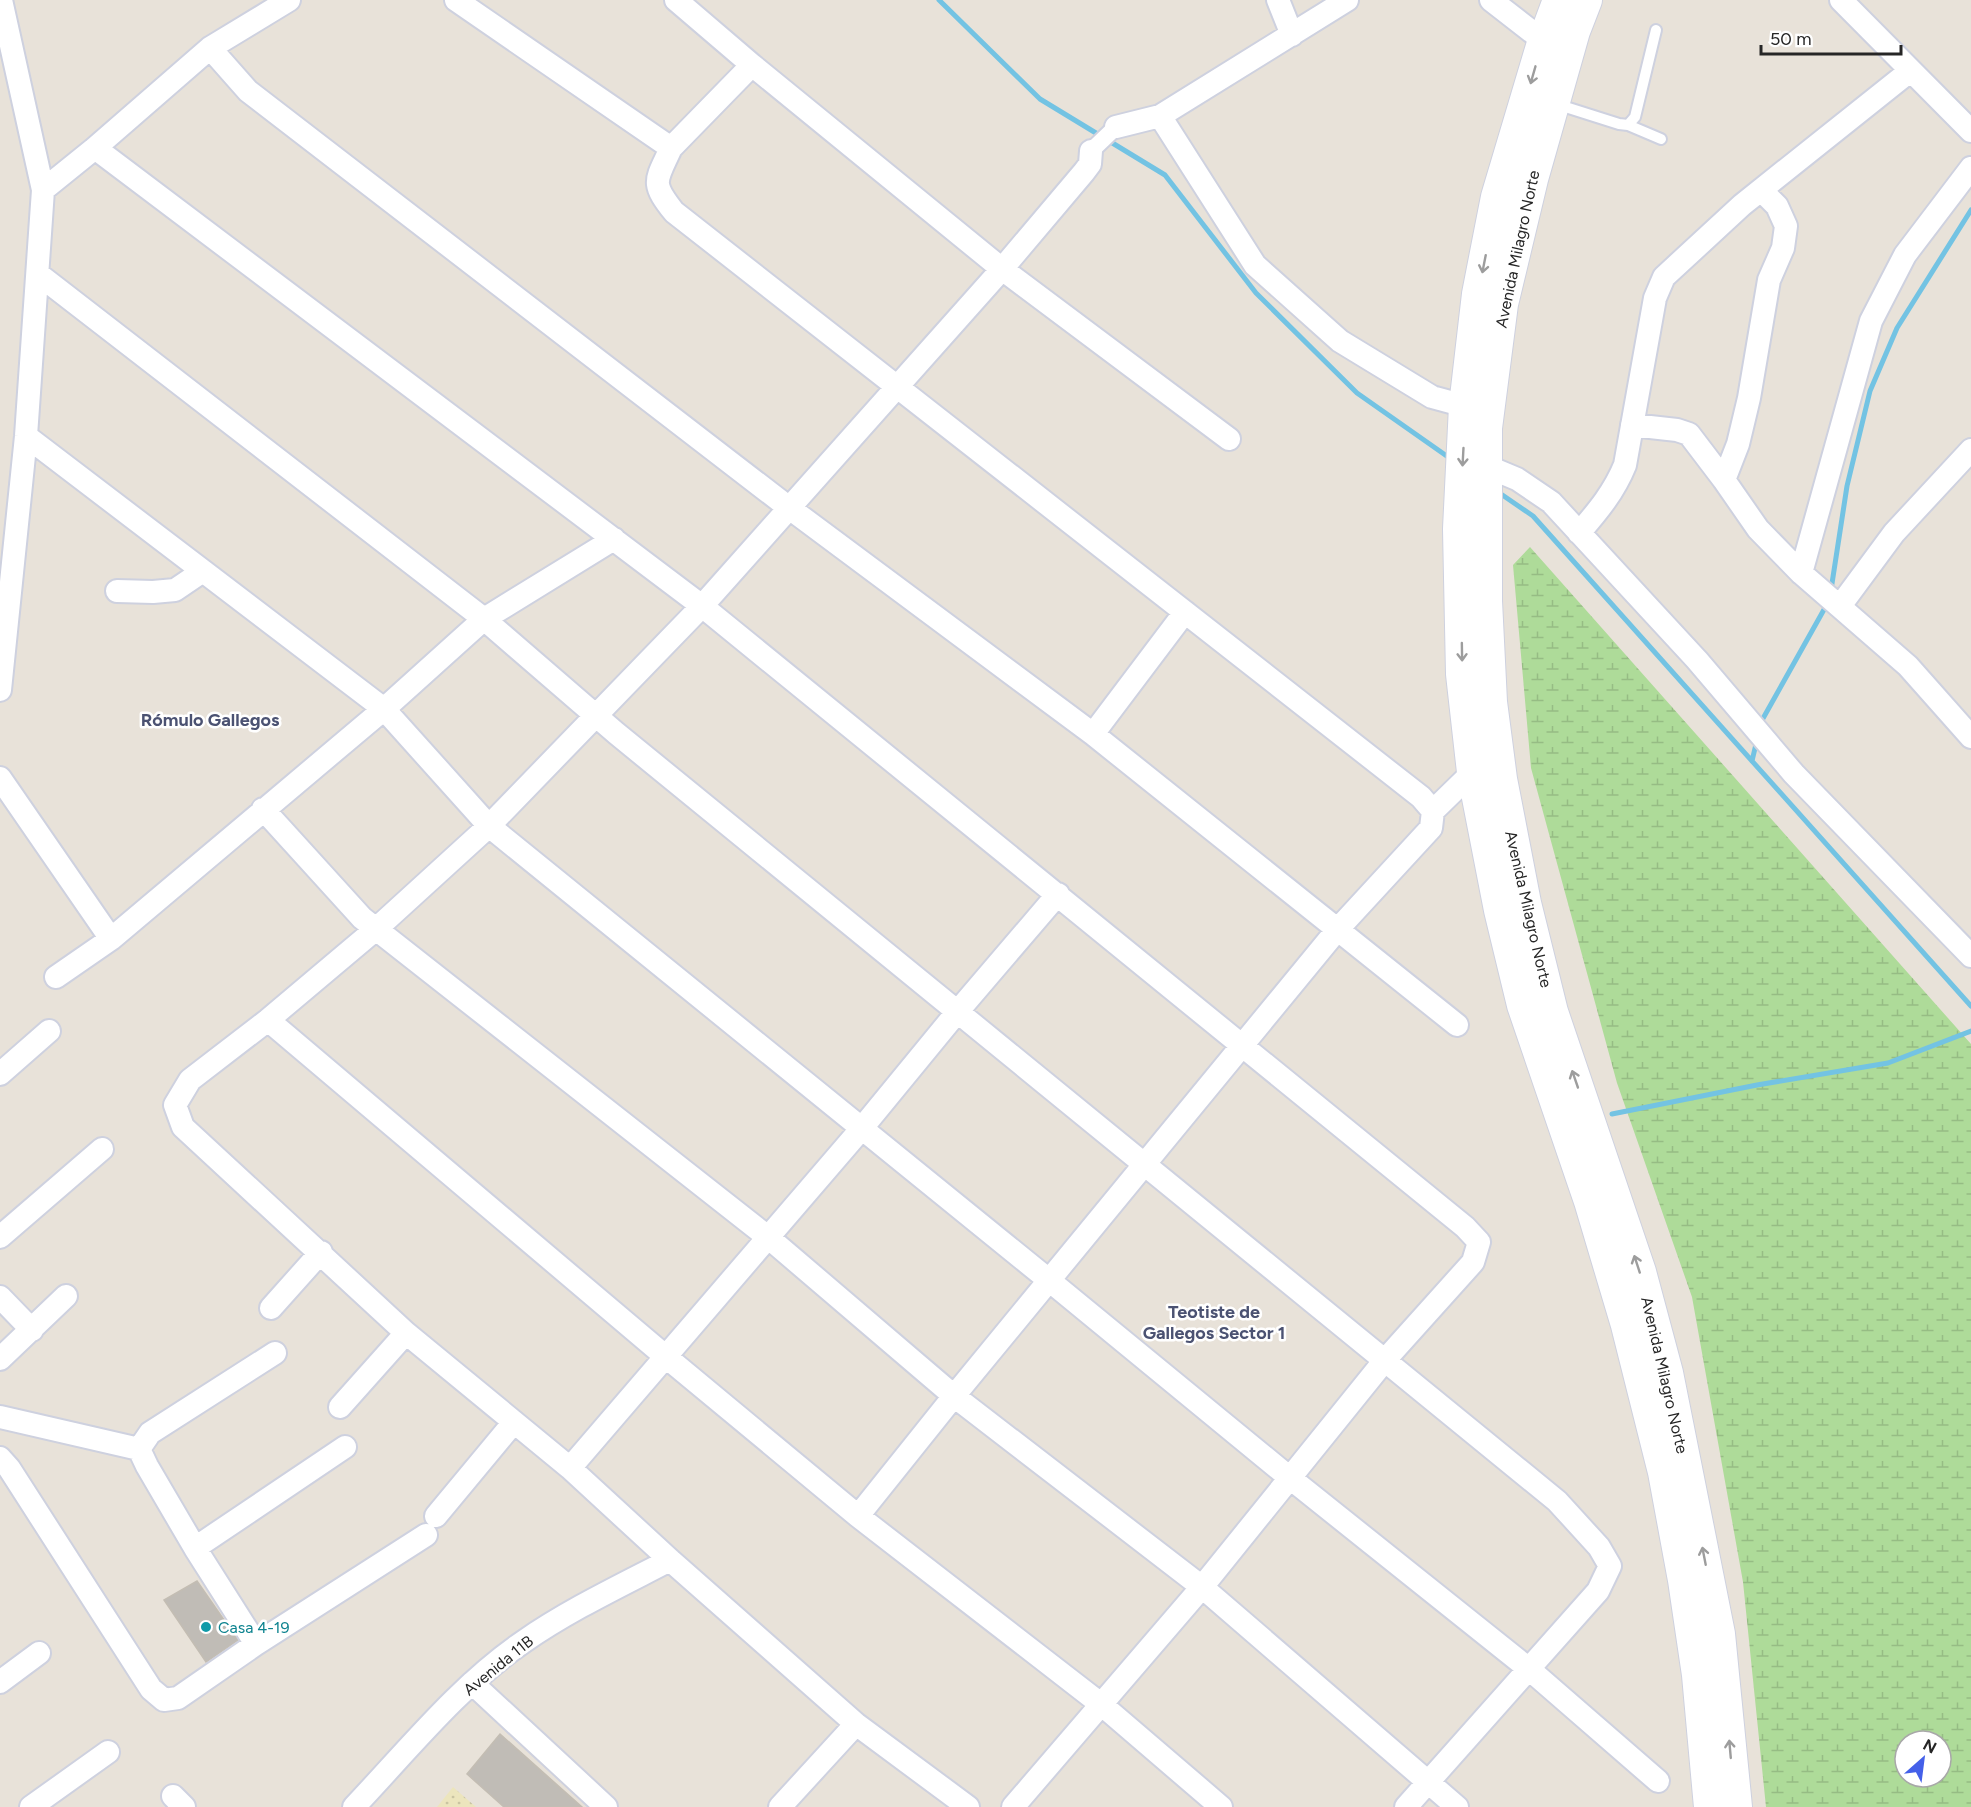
<svg xmlns="http://www.w3.org/2000/svg" width="1971" height="1807" viewBox="0 0 1971 1807" font-family="Figtree,sans-serif">
<defs>
<pattern id="wetland-marsh" width="20" height="14" patternUnits="userSpaceOnUse" patternTransform="scale(1.5)"><rect width="20" height="14" fill="#aedb99"/><path d="M1 5h8M5 5V1M11 12h8M15 12V8" fill="none" stroke="#96bc84"/></pattern>
<pattern id="sand-dots" width="8" height="8" patternUnits="userSpaceOnUse" patternTransform="scale(1.5)"><rect width="8" height="8" fill="#ece5bd"/><path d="M2 2h.1M6 6h.1" fill="none" stroke="#cac4a2" stroke-width="1.8" stroke-linecap="round"/></pattern>
</defs>
<rect width="100%" height="100%" fill="#e8e2d9"/>
<!-- wetland -->
<path fill="url(#wetland-marsh)" fill-rule="evenodd" d="M1530 547 1971 1044V1807H1766L1743 1582 1692 1297 1617 1083 1531 768 1513 565ZM1905 1741H1941V1777H1905Z"/>
<!-- sand -->
<path fill="url(#sand-dots)" d="M453 1787 476 1807H437Z"/>
<g fill="none" stroke-linecap="round" stroke-linejoin="round">
<!-- stream -->
<path stroke="#73c3e3" stroke-width="5" d="M939 0 1040 99 1165 175 1256 293 1357 393 1451 459
M1498 492 1533 516 1971 1006
M1831 590 1847 486 1870 391 1897 328 1971 210
M1761 722 1826 606
M1752 761 1756 744
M1612 1114 1757 1085 1888 1063 1971 1031"/>
</g>
<!-- building -->
<path fill="#c0bcb6" stroke="#c3bdb3" stroke-width="1.5" d="M197 1581 238 1640 206 1662 164 1600Z
M500 1734 582 1807H504L467 1774Z"/>
<g fill="none" stroke-linecap="round" stroke-linejoin="round">
<defs>
<path id="service" d="M1556 104 1619 124 1628 125 1661 139
M1628 125 1635 117 1656 30"/>
<path id="pedestrian" d="M1091 151 1116 127"/>
<path id="minor" d="M1 0 43 190
M456 0 671 148C656 181 650 182 674 212L1421 797 1433 811
M676 0 752 65 1002 269 1229 439
M1278 0 1292 35
M1347 0 1160 116 1255 265 1340 341 1432 397 1465 406
M1491 0 1554 49
M1841 0 1971 131
M210 48 248 91 788 507 1093 734 1457 1025
M1116 127 1160 116
M95 148 702 606 1465 1227 1479 1242 1473 1262 1385 1360 1202 1587 1013 1807
M671 148 752 65
M38 274 484 619 616 733 1557 1501 1599 1547 1610 1566 1598 1591 1406 1807
M1632 425 1677 430 1689 434 1724 480 1758 529 1801 573 1908 666 1971 737
M26 436 384 709 489 826 1050 1281 1290 1478 1529 1669 1658 1781
M1486 466 1517 479 1551 502 1697 660 1794 774 1971 956
M1724 480 1738 444 1749 398 1769 280 1783 248 1786 226 1777 206 1761 190
M1579 533C1598 511 1614 492 1625 465L1655 298 1664 277 1742 205 1910 71
M1801 573 1871 321 1905 255 1971 168
M117 591 153 592 175 590 203 571
M1840 606 1894 533 1971 450
M0 690 26 436 43 190 95 148 210 48 289 0
M1093 734 1185 612
M0 778 111 939
M263 809 362 918 769 1238 954 1396 1202 1587 1457 1807
M56 977 111 939 384 709 484 619 614 539
M268 1020 665 1356 858 1516 1102 1705 1221 1807
M0 1074 49 1031
M0 1237 102 1149
M0 1297 32 1330
M271 1308 321 1252
M0 1359 66 1296
M340 1407 406 1333
M0 1417 139 1449 150 1433 275 1353
M139 1449 147 1466 195 1548 256 1644
M0 1458 9 1468 151 1689 164 1700 178 1698 256 1644 426 1535
M570 1468 862 1128 958 1011 1058 894
M436 1516 514 1422
M858 1516 954 1396 1337 930 1431 828 1433 811 1473 772
M195 1548 345 1447
M0 1682 39 1653
M472 1683 606 1807
M173 1796 184 1807
M31 1807 108 1752
M354 1807C407 1751 460 1685 523 1642 569 1610 620 1586 670 1560
M780 1807 856 1724
M968 1807 856 1724 670 1560 570 1468 406 1333 183 1127 175 1105 190 1080 268 1020 376 929 489 826 702 606 1002 269 1084 172 1090 164 1091 151"/>
<path id="secondary" d="M1559 0 1543 43 1497 197 1478 294 1465 406 1459 529 1462 674 1473 772 1500 910 1523 1005 1590 1201 1627 1325 1664 1472 1684 1580 1698 1675 1710 1807
M1586 0 1574 31 1532 179 1502 304 1486 428V601L1491 702 1501 779 1525 903 1552 1012 1640 1272 1667 1373 1719 1634 1736 1807"/>
</defs>
<!-- service casing -->
<use href="#service" stroke="#ced1df" stroke-width="14"/>
<!-- pedestrian casing -->
<use href="#pedestrian" stroke="#ced1df" stroke-width="20"/>
<!-- minor casing -->
<use href="#minor" stroke="#ced1df" stroke-width="26"/>
<!-- secondary casing -->
<use href="#secondary" stroke="#ced1df" stroke-width="34"/>
<!-- service -->
<use href="#service" stroke="#fff" stroke-width="10"/>
<!-- pedestrian -->
<use href="#pedestrian" stroke="#fff" stroke-width="16"/>
<!-- minor -->
<use href="#minor" stroke="#fff" stroke-width="22"/>
<!-- secondary -->
<use href="#secondary" stroke="#fff" stroke-width="32"/>
</g>
<!-- one-way arrows -->
<defs><path id="oneway-shaft" d="M-6 0H5M1.5-3L5.5 0L1.5 3" fill="none" stroke-width="1.6" stroke-linecap="round" stroke-linejoin="round" transform="scale(1.5)"/></defs>
<g stroke="#9d9d9d">
<use href="#oneway-shaft" transform="translate(1533 75) rotate(106)"/>
<use href="#oneway-shaft" transform="translate(1484 264) rotate(101)"/>
<use href="#oneway-shaft" transform="translate(1463 457) rotate(93)"/>
<use href="#oneway-shaft" transform="translate(1462 652) rotate(89)"/>
<use href="#oneway-shaft" transform="translate(1575 1079) rotate(-109)"/>
<use href="#oneway-shaft" transform="translate(1637 1264) rotate(-108)"/>
<use href="#oneway-shaft" transform="translate(1704 1556) rotate(-101)"/>
<use href="#oneway-shaft" transform="translate(1730 1749) rotate(-95)"/>
</g>
<!-- markers -->
<circle fill="#0f9aa8" stroke="#fff" stroke-width="2" cx="206" cy="1627" r="6"/>
<g text-anchor="middle" stroke-width="5" stroke-linejoin="round" paint-order="stroke">
<!-- street labels -->
<g font-size="16" fill="#262626" stroke="#fff">
<text transform="translate(1517 249) rotate(-78)" y="6">Avenida Milagro Norte</text>
<text transform="translate(1529 909) rotate(77)" y="6">Avenida Milagro Norte</text>
<text transform="translate(1665 1375) rotate(77)" y="6">Avenida Milagro Norte</text>
<text transform="translate(498 1665) rotate(-39)" y="6">Avenida 11B</text>
</g>
<!-- culture labels -->
<g font-size="16" fill="#0d838f" stroke="#fff" text-anchor="start">
<text x="218" y="1633">Casa 4-19</text>
</g>
<!-- neighbourhood labels -->
<g font-size="18" font-weight="bold" fill="#4b5272" stroke="#fff">
<text x="210" y="726">Rómulo Gallegos</text>
<text x="1214" y="1318">Teotiste de<tspan x="1214" dy="21">Gallegos Sector 1</tspan></text>
</g>
</g>
<!-- north arrow -->
<g transform="translate(1923 1759) rotate(28)"><circle r="28" fill="#ffffff" stroke="#a8a8a8" stroke-width="1.5"/>
<path d="M0-4.5L10 22L0 15L-10 22Z" fill="#4460e9"/>
<text y="-9" font-size="16" font-weight="bold" text-anchor="middle" fill="#262626">N</text>
</g>
<!-- scale -->
<path d="M1761 45v9h140v-9" fill="none" stroke="#262626" stroke-width="3"/>
<text x="1770" y="45" font-size="18" fill="#262626" stroke="#ffffff" stroke-width="4.5" paint-order="stroke">50 m</text>
</svg>
